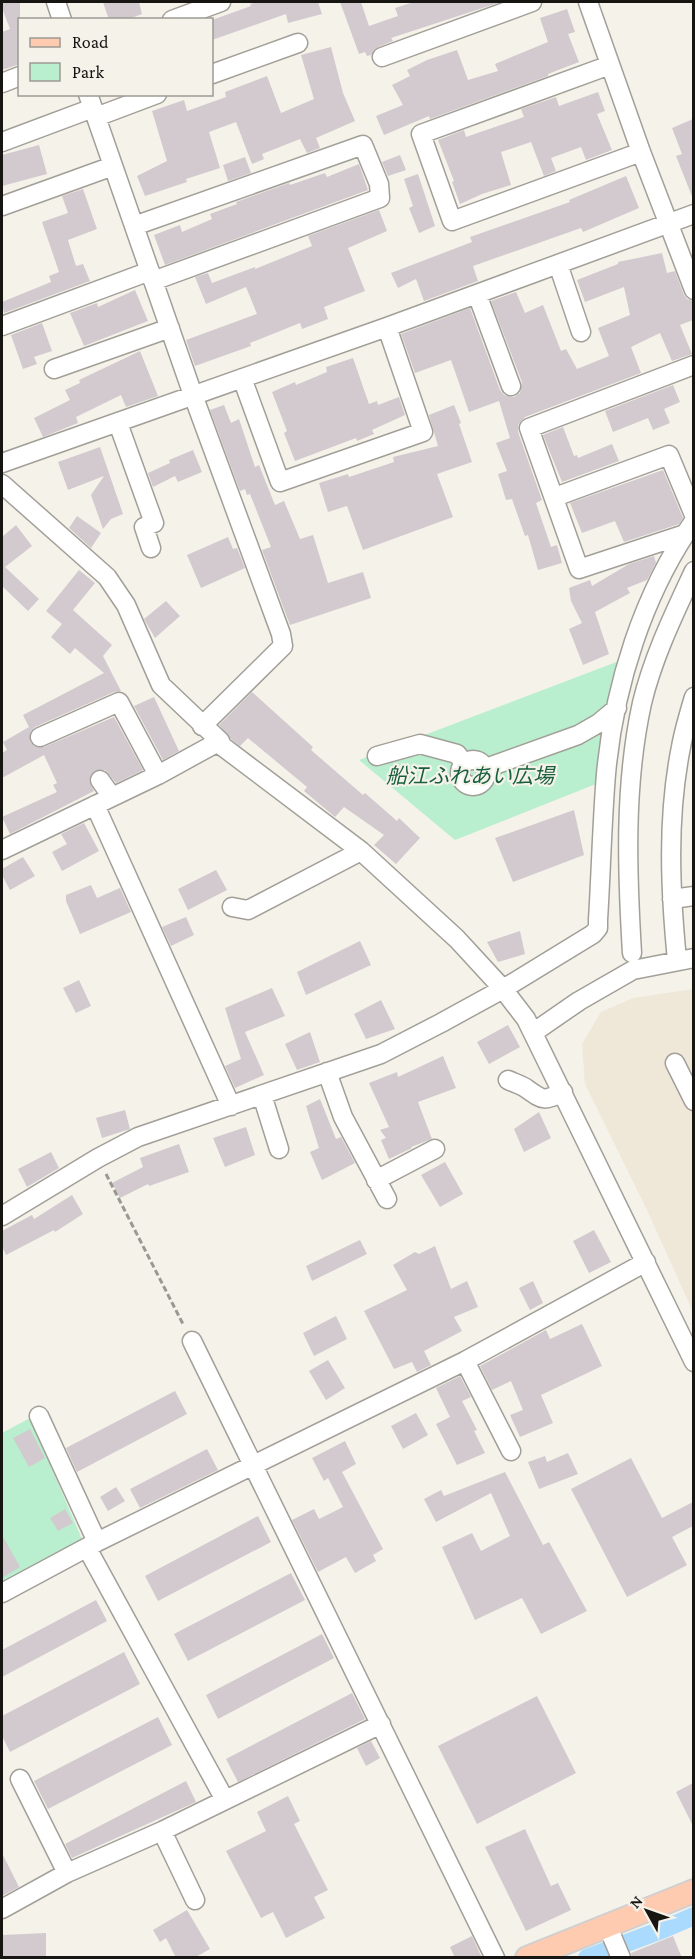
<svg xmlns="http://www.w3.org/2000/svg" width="695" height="1959" viewBox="0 0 695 1959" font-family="'Crimson Pro','Noto Sans JP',serif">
<rect width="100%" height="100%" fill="#f5f2ea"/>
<!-- built -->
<path fill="#efe8d9" d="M693 989V1312L647 1210 585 1084 582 1044 601 1012 633 998Z"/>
<!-- green -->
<path fill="#b9efcf" d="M619 661 596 784 455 840 359 760Z
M30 1418 82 1539 2 1585V1433Z"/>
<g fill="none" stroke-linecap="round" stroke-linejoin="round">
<!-- canal -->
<path stroke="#aadafd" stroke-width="18" d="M587 1958 664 1929 694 1916"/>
</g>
<!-- building -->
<path fill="#d2cacf" d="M2 2H20V64L2 70V32L10 29 2 8Z
M103 2H139L142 14 126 20H109Z
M258 2H318L322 14 288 23 286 14 212 40V20L251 6 250 4Z
M340 2H361L369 26 398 16 395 8 414 2H501L391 38 393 41 378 47 371 55 367 56 365 52 359 54Z
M567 9 575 32 568 34 579 62 548 74V76L430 119 429 116 384 135 376 116 403 105 392 85 410 76 407 70 427 60 457 50 468 80 498 71 495 64 548 42 540 18Z
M331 47 343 93 355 121 316 138 320 148 307 153 300 139 262 154 264 159 252 164 236 122 209 132 220 168 186 179 187 182 145 196 137 176 167 161 152 111 184 100 187 111 226 97 225 92 267 76 281 113 314 99 301 55Z
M598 92 605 111 597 114 612 150 586 160 581 147 551 158 556 171 544 176 531 142 501 152 511 185 482 194 460 204 452 182 454 181 438 140 464 130 466 137 524 117 521 109 556 97 559 106Z
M693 119V199L676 156 682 154 672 128Z
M39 145 47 174 2 186V155Z
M400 155 406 170 388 176 382 162Z
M245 157 251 173 228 181 223 165Z
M359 164 368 190 165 265 154 235 180 225 182 232 212 219 210 214 237 204 236 202 289 183 290 185 325 173 327 177Z
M418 174 435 226 419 233 409 208 413 206 404 179Z
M626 176 639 208 583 232 581 228 473 266 478 281 424 301 416 279 398 288 391 273 472 242 470 237 570 202 569 200Z
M83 189 97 229 68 240 76 266 83 264 90 281 4 313 2 302 51 282 49 276 59 272 42 222 68 213 62 196Z
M379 210 387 231 348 248 365 291 324 307 328 319 302 329 300 323 250 343 251 346 195 366 186 340 257 314 246 287 206 304 195 277 208 273 212 283 255 267V269L312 246 308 236Z
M662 253 667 273 675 271 684 295 687 299 693 301V320L680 325 692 354 672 361 660 333 631 347 641 373 525 417 518 425V432L542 500 536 503 551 547 557 545 562 563 538 570 528 535 525 536 512 499 506 500 498 474 507 471 496 443 510 438 499 401 469 412 451 360 415 373 401 334 470 308 500 390 504 395 514 397 520 393 522 382 491 301 516 292 525 313 543 305 561 351 566 349 577 369 609 356 598 328 630 315 624 287 585 302 577 280 618 264V262Z
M135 290 148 321 84 346 70 313 97 303 98 307Z
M42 323 52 351 34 357 37 364 23 369 11 335Z
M140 351 158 396 126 407 121 395 76 417 78 423 43 437 34 418 70 400 65 390 80 383 79 380Z
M353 358 369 404 377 401 378 405 399 397 405 415 372 430 374 434 357 441 356 438 295 461 284 433 287 431 272 392 295 382 296 385 327 372 326 367Z
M673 385 680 402 664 409 670 423 653 430 648 418 613 432 605 411Z
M224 405 231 423 239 419 255 467 259 465 275 505 284 501 300 539 313 535 328 583 363 572 371 598 290 625 262 550 271 547 250 494 247 495 245 489 240 491 210 410Z
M454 405 461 423 459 424 472 462 437 474 453 517 363 550 347 506 328 512 319 483 348 474 349 477 394 462 393 457 438 446 429 415Z
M563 427 574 456 577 455 578 458 612 444 619 461 562 482 543 435Z
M100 447 123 514 111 519 103 529 91 495 104 476 68 490 58 462Z
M193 450 202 472 178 482 175 476 153 487 148 473 170 463 169 460Z
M663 470 683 518 679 524 624 542 615 521 582 533 570 503Z
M77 516 101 533 91 548 69 528Z
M16 525 32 546 5 567 39 599 28 611 2 586V537Z
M228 537 233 549 237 548 245 568 201 588 187 555Z
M654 556 656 563 647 580 627 588 630 593 595 612 609 654 583 665 569 629 582 623 571 601 569 588 590 580 592 586 629 564Z
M79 570 95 583 73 610 112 645 103 656 121 691 114 692 35 727 31 731 30 741 34 746 44 747 114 717 143 770 116 783 105 770 94 771 89 780 94 791 10 834 2 817 57 792 53 785 57 783 44 755 2 778V753L7 750 3 742 29 727 23 715 104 673 75 648 70 654 51 637 62 624 46 611Z
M166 601 180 616 155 638 144 619Z
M252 692 313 747 311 750 363 795 365 793 397 821 399 818 420 838 396 864 374 845 384 835 344 807 335 817 304 791 307 787 248 738 240 746 231 739 219 725Z
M154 697 179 751 163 760 134 706Z
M574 810 584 855 513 882 495 838Z
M84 823 99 851 62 871 52 852 67 844 61 834Z
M23 857 35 876 10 890 2 875V869Z
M216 870 227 890 188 910 178 889Z
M91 885 97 898 120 888 131 912 80 934 66 901V895Z
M186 917 194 935 171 946 162 927Z
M520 931 525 954 498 962 487 942Z
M360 941 371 965 306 995 297 972Z
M79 980 91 1006 76 1013 63 988Z
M272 988 285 1016 245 1032 264 1075 235 1088 225 1066 241 1059 225 1008Z
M381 1000 395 1029 366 1039 354 1014Z
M508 1025 520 1047 489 1064 477 1042Z
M310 1032 320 1062 297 1070 285 1044Z
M443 1056 456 1088 418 1102 432 1139 411 1147 412 1148 389 1159 381 1140 386 1138 380 1130 389 1127 369 1083 397 1072 398 1077Z
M320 1099 336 1139 341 1137 355 1163 322 1180 310 1152 319 1148 306 1106Z
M125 1110 130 1129 102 1138 96 1118Z
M539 1112 551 1138 524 1152 514 1129Z
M246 1127 255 1155 225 1167 213 1138Z
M179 1144 189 1172 149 1186 148 1184 120 1198 112 1183 143 1167 140 1158Z
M51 1152 59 1168 27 1187 18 1169Z
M445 1162 463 1194 440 1207 421 1175Z
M72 1195 83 1214 55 1232 54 1230 6 1255 2 1246V1231L32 1215 34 1219Z
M594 1230 611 1262 589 1273 573 1241Z
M360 1240 367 1254 312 1281 306 1266Z
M435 1246 451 1289 467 1281 478 1307 454 1317 462 1331 424 1351 431 1365 417 1372 412 1362 394 1369 364 1311 407 1290 393 1265 415 1252 419 1254Z
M533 1281 543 1303 530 1310 519 1288Z
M336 1316 347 1339 314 1356 303 1333Z
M582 1324 602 1366 541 1395 553 1423 520 1437 510 1415 523 1410 511 1381 492 1390 480 1366 546 1330 550 1339Z
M328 1360 345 1388 326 1400 309 1371Z
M460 1376 471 1397 462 1401 477 1430 474 1431 485 1453 457 1465 436 1424 450 1417 436 1388Z
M175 1391 187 1414 77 1472 66 1448Z
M416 1413 428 1435 403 1449 391 1426Z
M30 1429 45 1458 29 1467 13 1438Z
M345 1441 356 1464 342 1472 383 1549 373 1555 376 1561 355 1573 346 1557 318 1572 292 1520 314 1509 319 1519 343 1507 328 1478 324 1481 312 1458Z
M207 1449 218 1470 140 1508 130 1489Z
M568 1453 578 1474 539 1489 528 1462 545 1456 547 1462Z
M631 1458 662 1518 693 1502V1526L672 1537 687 1565 627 1597 571 1489Z
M505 1472 543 1545 549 1542 587 1611 541 1634 522 1598 475 1620 442 1547 472 1533 481 1551 510 1536 491 1493 436 1522 424 1499 441 1490 444 1496Z
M116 1487 125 1501 108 1511 100 1497Z
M65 1509 73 1523 58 1531 50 1518Z
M258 1516 271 1542 158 1601 145 1576Z
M2 1535 20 1567 2 1578Z
M291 1573 305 1600 188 1661 174 1634Z
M96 1600 107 1621 2 1677V1650Z
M322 1634 334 1658 218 1719 206 1695Z
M124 1652 140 1684 10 1752 2 1736V1716Z
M352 1693 365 1719 238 1782 226 1759Z
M537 1696 576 1773 477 1824 438 1746Z
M158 1717 172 1745 48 1809 34 1781Z
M371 1741 380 1758 366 1766 357 1748Z
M186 1781 196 1802 72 1858 65 1844Z
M693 1783V1826L676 1792Z
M288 1796 300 1821 294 1824 328 1890 314 1897 325 1918 286 1938 273 1912 261 1918 226 1851 266 1831 257 1812Z
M525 1829 551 1886 558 1883 571 1910 526 1931 485 1847Z
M2 1853 19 1887 2 1896Z
M187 1910 210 1949 194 1958H176L166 1938 160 1942 153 1930Z
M46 1933V1958H2V1935Z
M472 1936 482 1958H455L450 1947Z
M673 1936 682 1958H632L631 1953Z"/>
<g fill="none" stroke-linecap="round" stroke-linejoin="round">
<defs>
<path id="minor" d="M56 2 62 20
M588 2 641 152 694 290
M172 20 221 2
M382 57 532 2
M610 65 421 134 452 221 641 152
M212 74 298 43
M2 83 20 76
M88 94 193 395 281 634 283 646 202 726
M96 117 157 94
M2 142 93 108
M2 206 113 166
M134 226 363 145 379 184 380 198 153 281
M558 264 581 332
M477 294 511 386
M2 326 150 271
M54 369 170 328
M242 378 280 482 423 432 387 327
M118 423 154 523 144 527 151 548
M2 463 387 327 694 214
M2 484 107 577 126 605 161 685 220 741 222 746 361 851 457 939 503 989 526 1019 694 1362
M555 497 669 455 694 515
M685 534 579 569 529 428 694 365
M40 737 119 702 158 775
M377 756 420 744 457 754 464 763
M460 773a13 13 0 1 1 26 0a13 13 0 1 1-26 0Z
M486 768 578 735 599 723 617 708
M100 780 112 797
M95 805 231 1106
M2 850 158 775 220 741
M672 899 694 896
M232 907 248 910 361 851
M632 953C627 870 624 785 642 703 653 657 674 614 694 571
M677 960C670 889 667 816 681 747 684 730 689 714 694 697
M534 1032 579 1001 633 970 694 958
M675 1063 694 1101
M327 1072 343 1117 387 1199
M508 1080C514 1083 522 1085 527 1089 544 1101 544 1101 563 1092
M262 1095 279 1149
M376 1180 435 1149
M2 1216 98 1158 138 1137 381 1054 441 1023 503 989 593 934 598 928V920C601 872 602 823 606 774 614 686 643 594 694 521
M192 1341 495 1958
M465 1361 511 1451
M39 1416 97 1542
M87 1548 225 1800
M2 1593 97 1542 465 1361 646 1262
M20 1779 67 1873
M162 1831 195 1900
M2 1909 67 1873 162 1831 381 1724
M608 1927 621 1958"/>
<path id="major" d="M527 1958 694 1891"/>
</defs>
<!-- minor casing -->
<use href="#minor" stroke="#a29f98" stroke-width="21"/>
<!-- major casing -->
<use href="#major" stroke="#d0d0d0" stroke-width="26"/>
<!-- path -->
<path stroke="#9a9892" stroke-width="3" stroke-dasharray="6 3" stroke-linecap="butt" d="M106 1174 184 1326"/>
<!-- minor -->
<use href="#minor" stroke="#fff" stroke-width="18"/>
<!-- major -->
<use href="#major" stroke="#fecab0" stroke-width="22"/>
</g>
<g text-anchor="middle" stroke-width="4.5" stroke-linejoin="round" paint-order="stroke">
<!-- park labels -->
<g font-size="21" font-style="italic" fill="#195f3e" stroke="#f5f2ea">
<text x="470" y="783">船江ふれあい広場</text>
</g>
</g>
<!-- border -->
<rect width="695" height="1959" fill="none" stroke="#161512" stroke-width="6"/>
<!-- legend -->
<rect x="18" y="18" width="195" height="78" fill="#f5f2ea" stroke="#9c9a94" stroke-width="1.5"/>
<rect x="30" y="38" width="30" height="9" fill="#fecab0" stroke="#9c9a94" stroke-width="1.5"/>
<text x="72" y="48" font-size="18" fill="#161512">Road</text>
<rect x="30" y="63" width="30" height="18" fill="#b9efcf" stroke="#9c9a94" stroke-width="1.5"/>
<text x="72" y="78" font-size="18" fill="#161512">Park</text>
<!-- north arrow -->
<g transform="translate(647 1911) rotate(310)" stroke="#f5f2ea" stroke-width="4.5" paint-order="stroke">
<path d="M0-4.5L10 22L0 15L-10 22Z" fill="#161512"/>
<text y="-9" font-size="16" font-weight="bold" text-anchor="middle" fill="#161512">N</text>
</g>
</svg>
